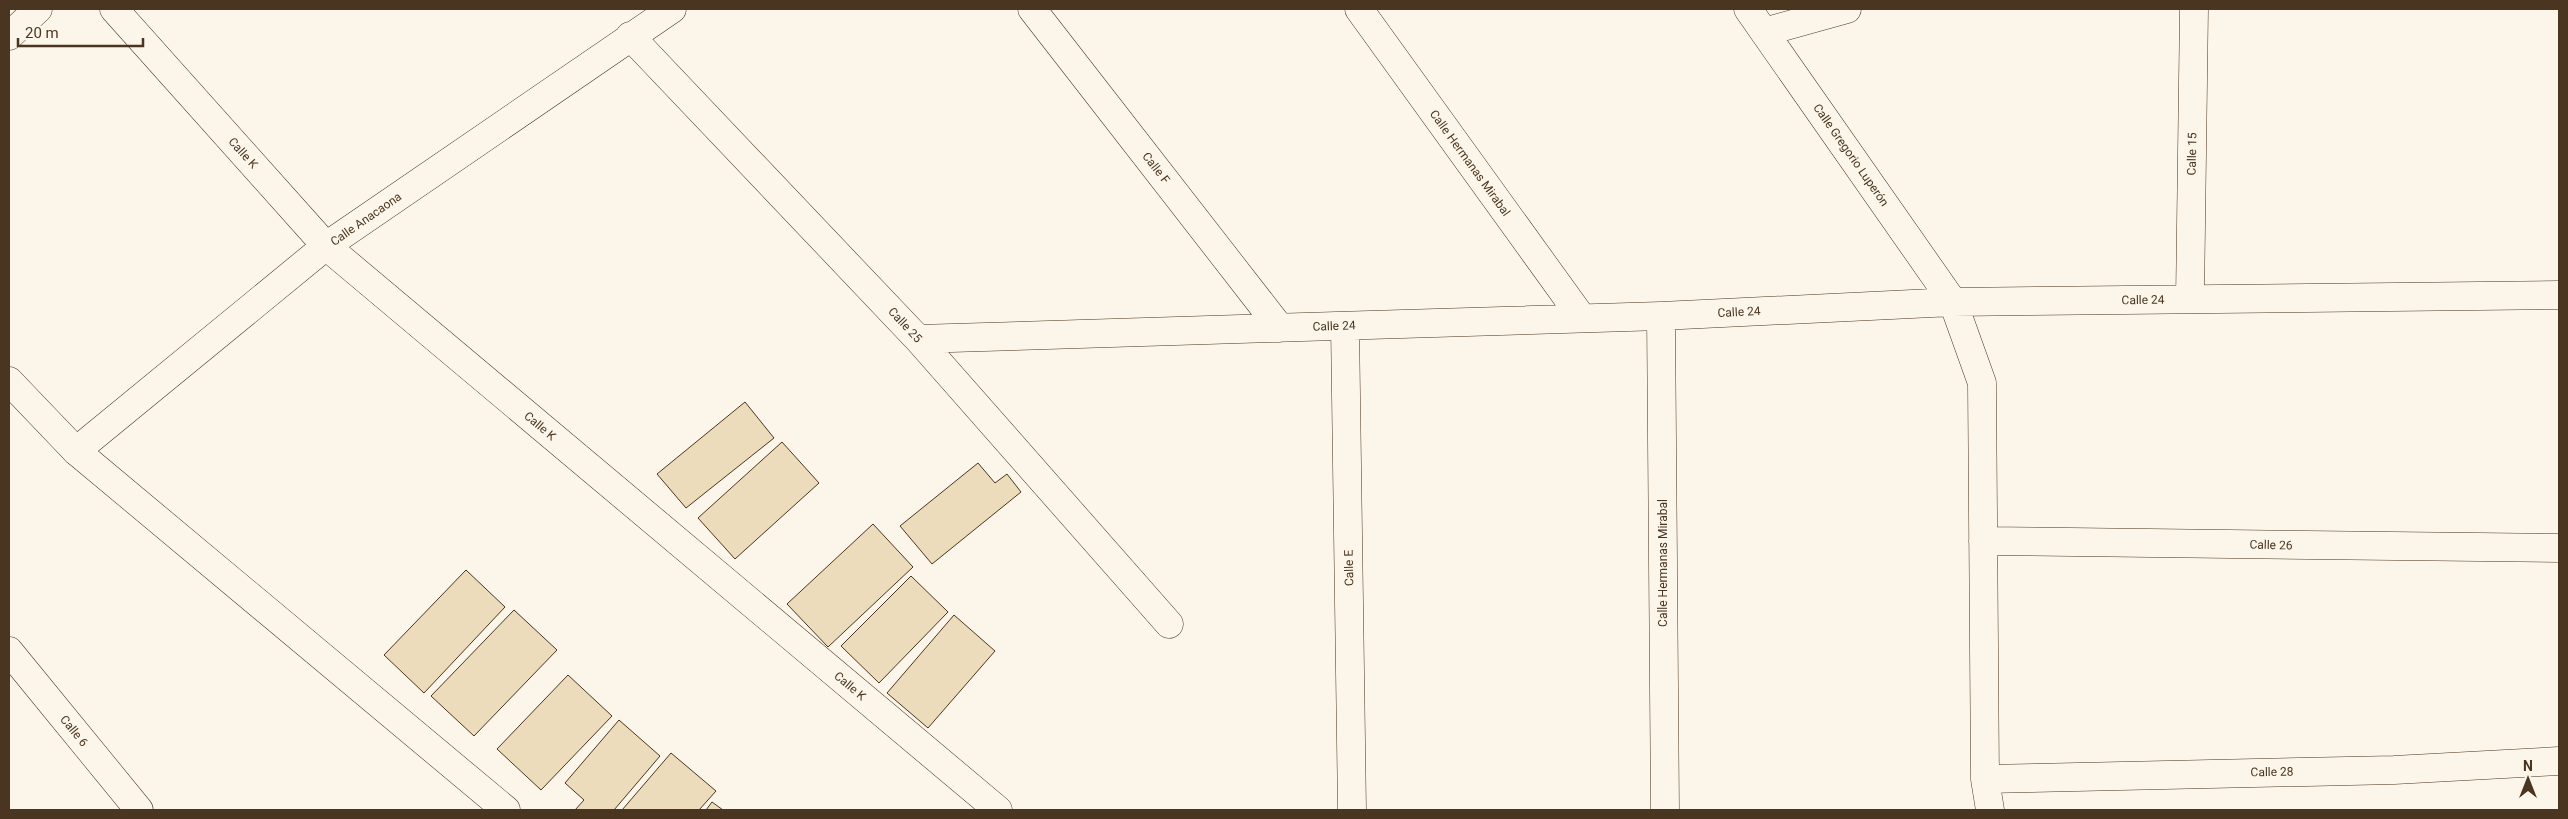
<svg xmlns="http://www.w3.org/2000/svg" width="2568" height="819" viewBox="0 0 2568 819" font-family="Roboto,sans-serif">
<rect width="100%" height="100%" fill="#fbf6e9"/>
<!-- building -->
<path fill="#ecdcbc" stroke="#4a3520" d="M745 402 774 438 686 508 657 474Z
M782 442 819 483 735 559 698 518Z
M978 463 995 483 1007 474 1021 492 932 564 900 526Z
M873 524 913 567 828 647 787 604Z
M466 570 505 607 424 693 384 655Z
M911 576 948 612 879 683 841 646Z
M514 610 557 650 474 736 431 696Z
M954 615 995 651 928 728 887 693Z
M568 675 612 716 541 790 497 749Z
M619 720 660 756 614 810H575L584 800 565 783Z
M671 753 716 791 699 810H622Z
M712 802 723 810H706Z"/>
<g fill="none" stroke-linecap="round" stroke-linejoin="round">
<defs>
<path id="minor" d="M114 9 326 246 998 810
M1032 9 1280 328
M1359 9 1582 318
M1748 9 1953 302 1982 383 1985 779 1990 810
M1764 32 1847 9
M9 36 38 9
M630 36 918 339 1169 624
M2190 299 2194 9
M1661 316 1665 810
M1345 326 1352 810
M918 339 1661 316 1953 302 2559 295
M76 451 326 246 672 9
M1983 541 2559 548
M1985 779 2394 770 2559 761"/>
<path id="tertiary" d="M9 381 76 451 506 810
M9 651 139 810"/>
</defs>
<!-- minor casing -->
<use href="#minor" stroke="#4a3520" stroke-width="29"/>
<!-- tertiary casing -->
<use href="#tertiary" stroke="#4a3520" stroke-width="29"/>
<!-- minor -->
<use href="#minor" stroke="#fbf6e9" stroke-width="28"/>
<!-- tertiary -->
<use href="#tertiary" stroke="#fbf6e9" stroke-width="28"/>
</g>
<g text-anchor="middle" stroke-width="4" stroke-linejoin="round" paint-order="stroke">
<!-- street labels -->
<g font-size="12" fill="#4a3520" stroke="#fbf6e9">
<text transform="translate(243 153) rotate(48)" y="4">Calle K</text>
<text transform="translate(2192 154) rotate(-89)" y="4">Calle 15</text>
<text transform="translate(1851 155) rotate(55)" y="4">Calle Gregorio Luperón</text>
<text transform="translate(1470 163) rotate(54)" y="4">Calle Hermanas Mirabal</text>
<text transform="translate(1156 168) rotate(52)" y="4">Calle F</text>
<text transform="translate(366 219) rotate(-35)" y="4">Calle Anacaona</text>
<text transform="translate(2143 300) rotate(-1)" y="4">Calle 24</text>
<text transform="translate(1739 312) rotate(-3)" y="4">Calle 24</text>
<text transform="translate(905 325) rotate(47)" y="4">Calle 25</text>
<text transform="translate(1334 326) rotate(-2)" y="4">Calle 24</text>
<text transform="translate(540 426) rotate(40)" y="4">Calle K</text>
<text transform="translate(2271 545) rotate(1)" y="4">Calle 26</text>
<text transform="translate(1663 563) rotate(-90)" y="4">Calle Hermanas Mirabal</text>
<text transform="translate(1349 568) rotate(-91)" y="4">Calle E</text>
<text transform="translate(850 686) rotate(40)" y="4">Calle K</text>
<text transform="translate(74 731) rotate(51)" y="4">Calle 6</text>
<text transform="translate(2272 772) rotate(-1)" y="4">Calle 28</text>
</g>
</g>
<!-- border -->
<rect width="2568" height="819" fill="none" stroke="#4a3520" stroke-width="20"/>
<!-- north arrow -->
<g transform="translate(2528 779)" stroke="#fbf6e9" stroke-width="4" paint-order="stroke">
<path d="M0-4L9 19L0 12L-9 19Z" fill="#4a3520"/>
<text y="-8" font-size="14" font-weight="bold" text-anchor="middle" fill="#4a3520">N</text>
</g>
<!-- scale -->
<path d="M18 38v8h125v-8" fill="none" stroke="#4a3520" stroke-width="2.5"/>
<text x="25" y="38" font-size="15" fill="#4a3520" stroke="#fbf6e9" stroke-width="4" paint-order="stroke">20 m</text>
</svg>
